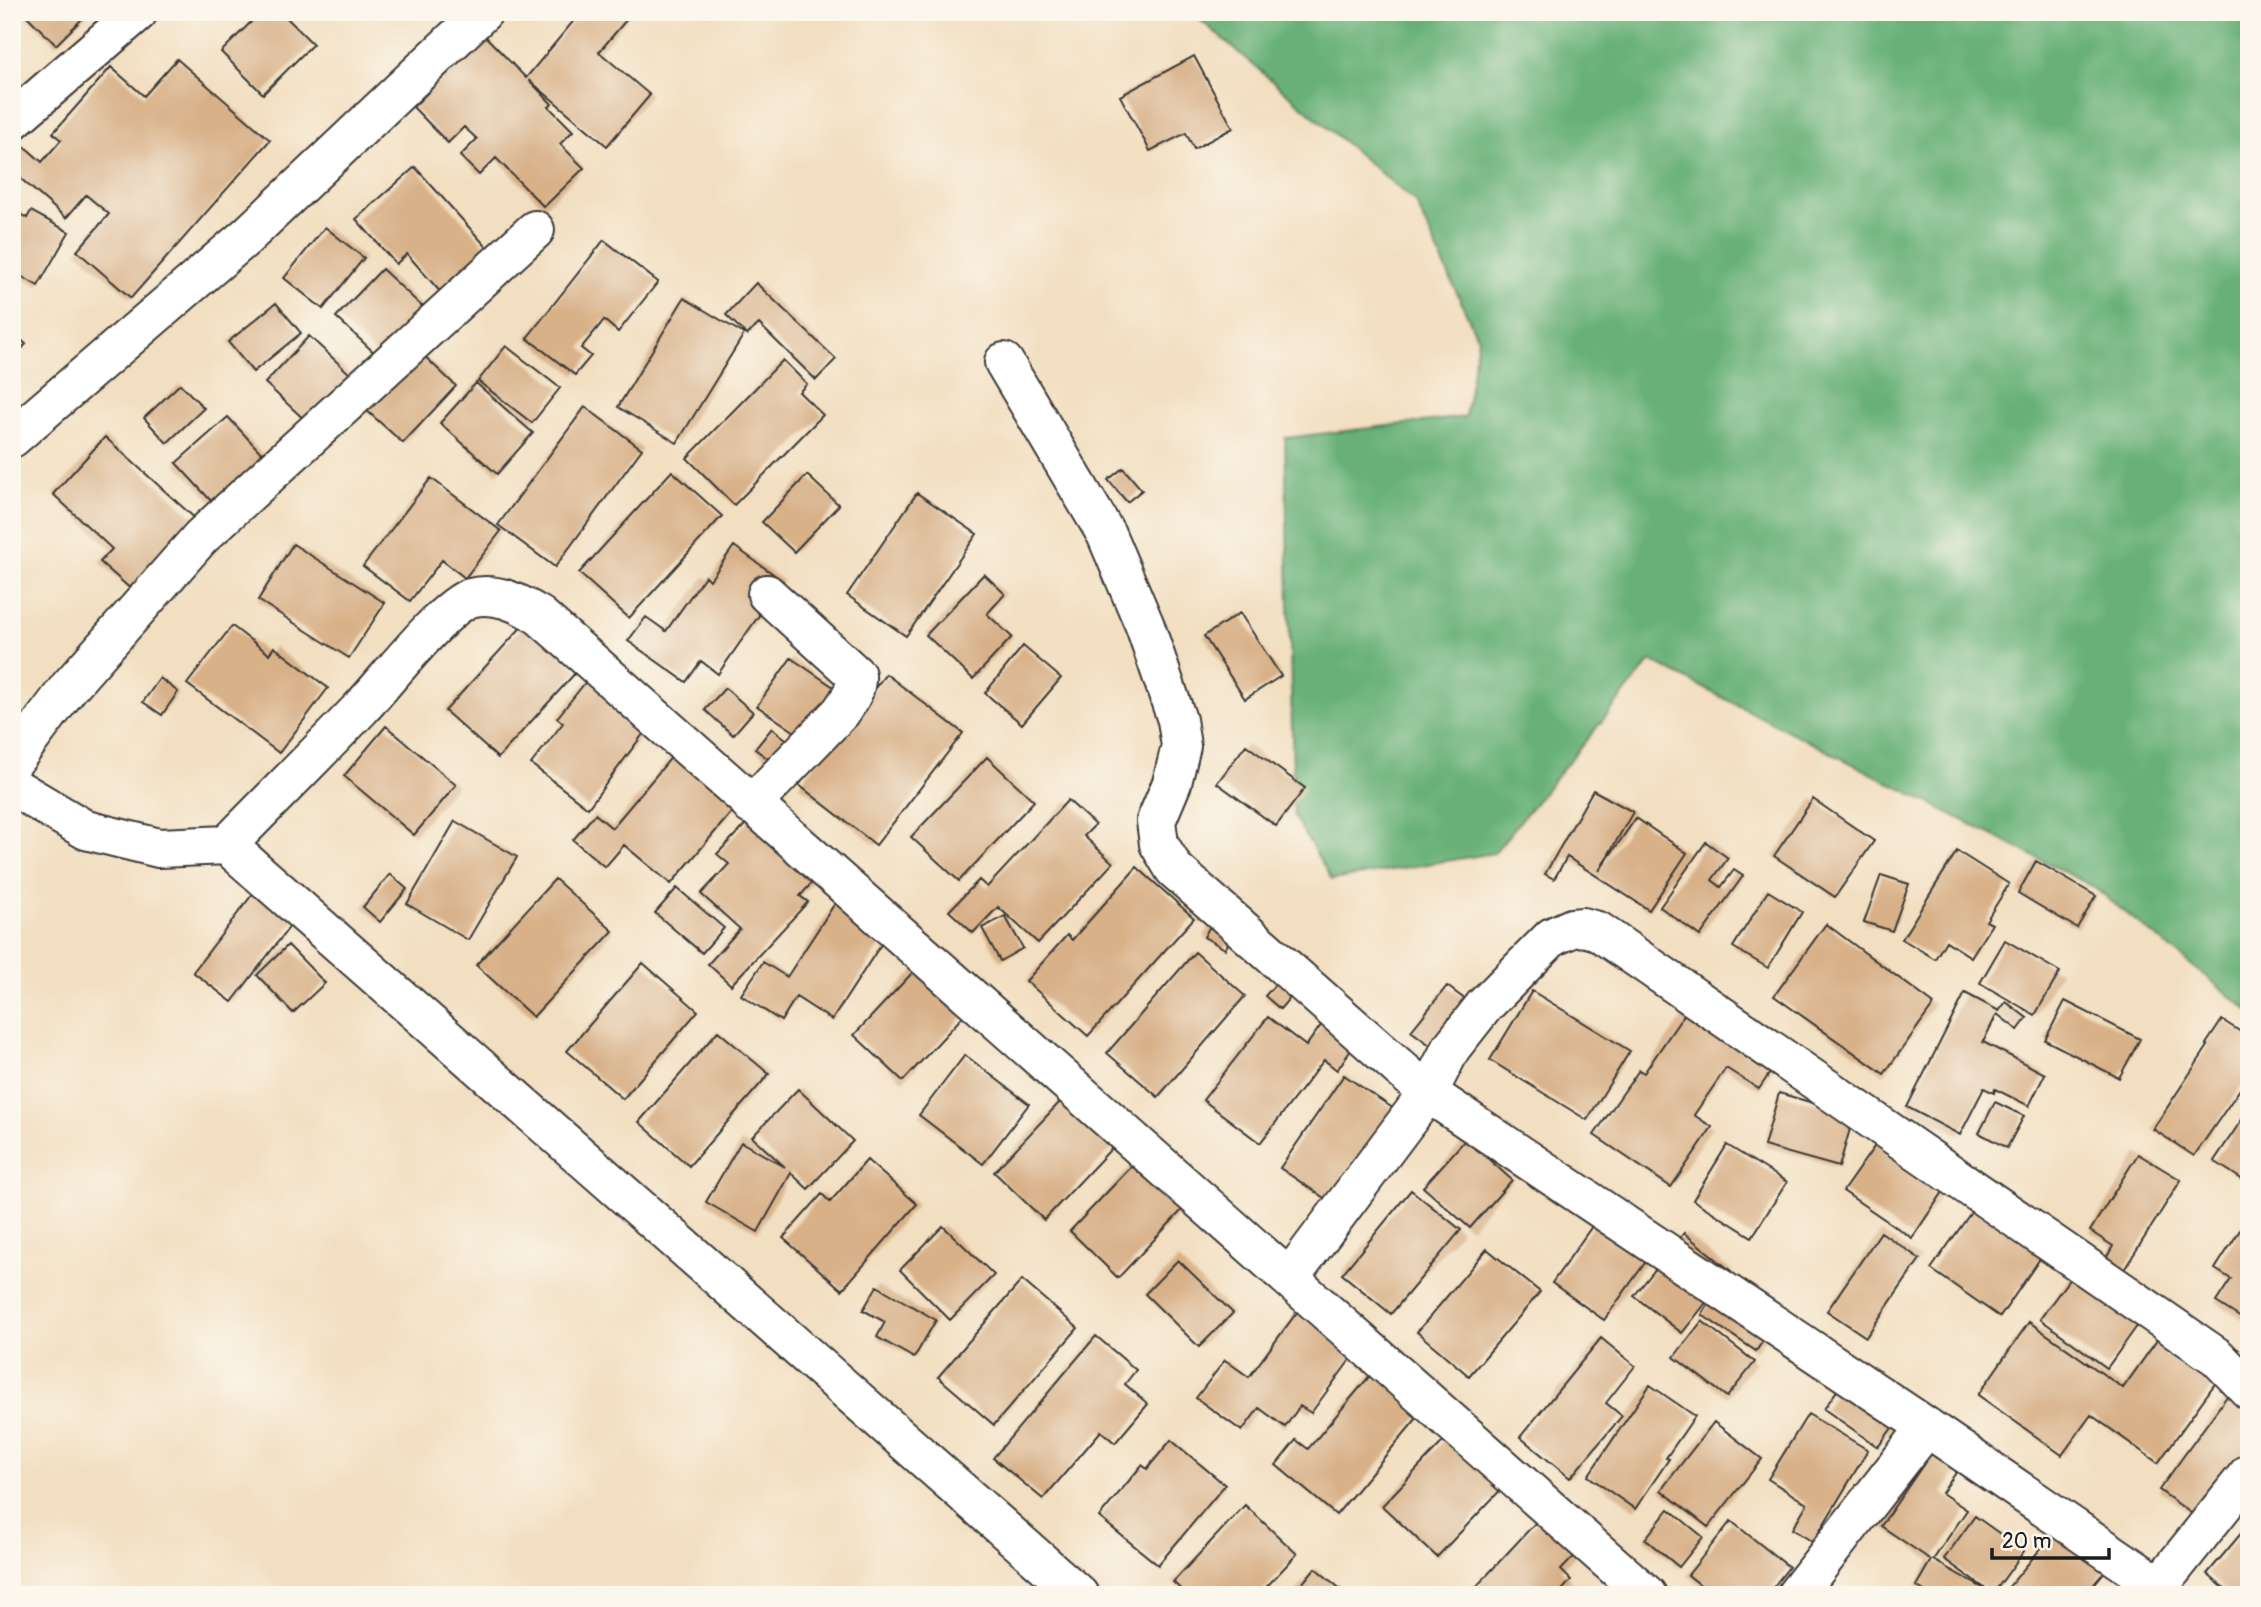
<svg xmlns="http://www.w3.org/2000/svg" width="2261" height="1607" viewBox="0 0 2261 1607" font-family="Pangolin,sans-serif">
<rect width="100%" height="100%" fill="#fbf7ec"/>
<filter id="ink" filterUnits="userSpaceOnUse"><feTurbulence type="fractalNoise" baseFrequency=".0143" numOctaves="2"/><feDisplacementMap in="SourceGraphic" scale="14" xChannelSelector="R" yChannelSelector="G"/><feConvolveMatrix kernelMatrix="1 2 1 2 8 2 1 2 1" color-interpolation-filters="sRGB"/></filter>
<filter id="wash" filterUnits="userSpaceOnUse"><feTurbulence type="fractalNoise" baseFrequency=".00686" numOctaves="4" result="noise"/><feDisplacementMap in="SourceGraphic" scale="28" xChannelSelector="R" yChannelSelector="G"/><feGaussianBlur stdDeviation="1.57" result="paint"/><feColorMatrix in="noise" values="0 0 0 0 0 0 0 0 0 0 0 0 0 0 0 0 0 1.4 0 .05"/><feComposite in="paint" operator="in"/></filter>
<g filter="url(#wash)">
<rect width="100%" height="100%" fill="#f2dec0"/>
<!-- forest -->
<path fill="#68b077" stroke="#42664a" stroke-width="2" d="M1191 12H2249V1011L2092 886 1651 661 1494 853 1332 880 1294 816 1285 438 1465 417 1478 339 1416 203Z"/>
<g id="blocks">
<!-- building -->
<path fill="#d8b189" d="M23 12H89L56 45Z
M261 12H281L313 44 263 94 221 52Z
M581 12H619L627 19 599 52 650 95 607 146 529 80 552 104 549 107 573 131 560 144 584 168 544 207 496 158 479 175 460 156 477 139 464 127 448 143 413 107 485 36 526 78Z
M1194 56 1233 128 1194 149 1186 133 1150 151 1120 96Z
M177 59 270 140 131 298 77 251 109 214 86 195 66 218 12 171V159L24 146 42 162 61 140 53 133 111 67 144 96Z
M415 167 492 253 443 295 407 254 396 264 356 219Z
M12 209 27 218 31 211 69 232 38 286 12 271Z
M325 227 364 258 323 309 284 278Z
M604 240 658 282 618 332 604 320 581 348 591 356 575 375 527 338Z
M382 269 427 311 381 359 336 317Z
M756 283 836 359 816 380 759 324 747 335 726 315Z
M684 298 744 334 677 443 618 407Z
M276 303 301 333 253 372 228 342Z
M12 332 26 344 12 360Z
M309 336 351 375 307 422 265 383Z
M506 346 560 388 532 423 478 381Z
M419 351 456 386 403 443 365 409Z
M783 360 807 384 799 392 823 415 734 505 687 458Z
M476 383 533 433 497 474 440 423Z
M180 384 204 408 167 443 144 418Z
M585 407 642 449 555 567 498 525Z
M228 417 265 457 214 504 176 463Z
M105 437 198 521 133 591 100 562 112 549 53 494Z
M1123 468 1142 490 1127 502 1108 480Z
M672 471 722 516 629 618 579 573Z
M807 475 839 505 794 552 762 522Z
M431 478 501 531 465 578 442 560 410 601 363 566Z
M917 493 977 534 906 636 847 595Z
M293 544 385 603 349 658 258 600Z
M734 546 783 581 718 674 701 661 686 682 628 641 646 617 666 631 705 576 710 580Z
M984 574 1005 594 987 614 1012 637 973 679 926 635Z
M1240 613 1281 676 1245 699 1204 636Z
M526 622 578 670 498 758 445 711Z
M232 626 269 654 274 647 328 688 279 753 187 684Z
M1023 646 1061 678 1022 724 985 693Z
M791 658 835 688 801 736 757 706Z
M886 674 963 733 876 845 799 785Z
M160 678 178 692 162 715 143 702Z
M588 679 655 718 588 808 531 764 563 723 557 718Z
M725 688 753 712 733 735 705 710Z
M386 726 456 785 414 835 344 776Z
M772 728 792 744 775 764 755 749Z
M1246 745 1305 788 1276 826 1217 783Z
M679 748 741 801 671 884 624 845 605 867 573 840 595 814 612 828Z
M987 757 1034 801 959 881 911 837Z
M1593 790 1633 812 1599 871 1636 818 1687 853 1649 910 1567 857 1554 879 1545 874Z
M1813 799 1874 841 1835 897 1774 856Z
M1068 800 1095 825 1084 836 1113 863 1038 943 998 907 973 933 949 911 979 880 987 887Z
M761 808 826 867 800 896 808 902 731 985 708 964 740 929 701 894 729 864 717 854Z
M455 821 517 857 468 940 407 904Z
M1706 842 1728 858 1712 880 1721 887 1734 870 1743 876 1700 936 1660 907Z
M1957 851 2009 884 1986 921 1992 924 1971 957 1946 941 1935 959 1902 939Z
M2036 861 2096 896 2077 928 2018 893Z
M1137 867 1194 918 1088 1036 1026 981 1067 935 1072 940Z
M390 874 407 889 380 922 363 907Z
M1881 875 1909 884 1892 931 1864 922Z
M555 879 613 931 533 1017 476 965Z
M258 887 297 917 232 1002 193 972Z
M677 888 724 928 702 953 655 913Z
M845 888 896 921 832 1020 796 997 781 1021 741 995 763 962 787 977Z
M1768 891 1802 912 1768 968 1733 947Z
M1219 909 1241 921 1225 949 1204 937Z
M1005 916 1023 948 1000 961 982 928Z
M1826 924 1934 1004 1884 1074 1774 996Z
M2005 940 2060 972 2035 1015 1980 983Z
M288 945 325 983 293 1013 257 975Z
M1195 952 1245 996 1158 1097 1107 1053Z
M929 955 978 1000 903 1081 854 1035Z
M643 963 698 1011 623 1099 567 1051Z
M1286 972 1301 985 1280 1009 1265 996Z
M1447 986 1470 1003 1434 1048 1411 1031Z
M1532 991 1630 1051 1587 1120 1490 1060Z
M1965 993 1999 1011 2006 1002 2027 1018 2018 1030 1997 1014 1983 1042 2045 1074 2029 1106 1995 1089 1994 1093 1984 1088 1960 1135 1907 1107Z
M1694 1000 1780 1058 1759 1089 1726 1068 1694 1115 1712 1127 1671 1187 1594 1135 1639 1070 1644 1073Z
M2065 1001 2140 1039 2119 1078 2045 1040Z
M1337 1003 1369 1024 1337 1070 1324 1060 1260 1143 1203 1100 1268 1017 1306 1046Z
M2222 1020 2249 1037V1076L2194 1156 2153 1129 2208 1046 2206 1044Z
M718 1031 769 1074 689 1166 639 1122Z
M965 1055 1029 1104 983 1164 919 1115Z
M1344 1075 1397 1111 1333 1204 1280 1168Z
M1074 1087 1125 1134 1044 1220 994 1172Z
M798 1089 853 1141 808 1189 791 1173 758 1232 706 1202 741 1142 785 1167 752 1137Z
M1779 1093 1854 1115 1839 1167 1764 1146Z
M1995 1102 2024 1116 2007 1148 1979 1133Z
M2249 1109V1184L2214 1161Z
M1466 1139 1512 1180 1470 1228 1423 1187Z
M1879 1140 1947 1186 1912 1238 1843 1191Z
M1153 1144 1201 1190 1118 1278 1070 1231Z
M1727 1145 1787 1182 1752 1237 1693 1200Z
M2138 1154 2181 1180 2122 1273 2104 1262 2113 1246 2090 1231Z
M867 1160 917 1204 842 1290 783 1238 822 1194 830 1202Z
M1411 1190 1461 1230 1391 1314 1342 1274Z
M1982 1197 2050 1244 2000 1317 1931 1269Z
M2249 1216V1323L2216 1302 2231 1279 2215 1269Z
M1595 1222 1647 1260 1604 1320 1552 1283Z
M943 1226 994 1275 950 1320 900 1270Z
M1881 1232 1920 1259 1866 1337 1827 1311Z
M1684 1233 1731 1271 1682 1333 1634 1296Z
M1487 1249 1540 1292 1469 1376 1417 1332Z
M2084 1259 2145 1315 2107 1368 2040 1319Z
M1178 1260 1233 1313 1199 1347 1145 1294Z
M1022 1280 1078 1328 994 1425 938 1377Z
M1724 1281 1779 1318 1756 1351 1702 1315Z
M877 1286 936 1320 914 1358 877 1337 885 1322 863 1310Z
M1315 1288 1372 1330 1311 1413 1300 1406 1285 1427 1259 1408 1242 1431 1196 1398 1225 1360 1249 1377Z
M2180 1308 2239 1350 2158 1463 2091 1415 2062 1455 1978 1395 2029 1322 2123 1388Z
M1702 1321 1755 1362 1727 1397 1674 1357Z
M1096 1336 1136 1370 1125 1384 1148 1404 1115 1443 1101 1431 1043 1499 993 1458Z
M1601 1338 1635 1366 1606 1403 1622 1416 1570 1478 1520 1437Z
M1384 1359 1432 1400 1336 1515 1276 1465 1296 1440 1308 1449Z
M2249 1366V1457L2202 1521 2159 1490Z
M1851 1371 1905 1410 1878 1447 1824 1409Z
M1650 1385 1695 1416 1666 1458 1669 1459 1635 1509 1588 1476Z
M1808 1414 1868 1450 1813 1542 1792 1529 1807 1504 1768 1479Z
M1714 1422 1762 1459 1708 1527 1661 1490Z
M1454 1430 1508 1482 1437 1557 1382 1506Z
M1171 1440 1225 1485 1158 1565 1099 1517 1142 1465 1147 1469Z
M1936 1446 1962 1464 1942 1493 1967 1510 1933 1560 1986 1590 1984 1595H1931L1916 1586 1931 1560 1881 1526Z
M1245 1505 1297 1554 1259 1595H1187L1173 1582Z
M1550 1507 1588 1542 1561 1570 1571 1580 1558 1595H1482L1475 1588Z
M1669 1509 1703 1537 1679 1567 1645 1539Z
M1975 1516 2024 1551 1993 1594 1944 1559Z
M2067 1517 2116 1558 2085 1595H2002Z
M1731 1521 1789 1567 1767 1595H1713L1688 1575Z
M2249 1524V1595H2232L2207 1574Z
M1315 1568 1348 1595H1293Z"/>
</g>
</g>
<g filter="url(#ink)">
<use href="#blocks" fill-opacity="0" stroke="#3c3935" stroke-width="2"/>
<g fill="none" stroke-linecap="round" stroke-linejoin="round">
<defs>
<path id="minor" d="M12 121 138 12
M1004 362 1106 534 1145 626 1177 720 1181 746 1172 783 1156 821 1159 844 1174 869 1428 1093 1912 1417 2159 1586 2167 1595
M12 438 247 236 483 12
M12 763 69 687 201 537 535 230
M12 786 86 830 159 848 227 845
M751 805 841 712C849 700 857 690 856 675L767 594
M1290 1277 1428 1093 1451 1048 1484 1006 1552 937 1572 928 1583 927 1598 931 2217 1357 2249 1390
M2159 1586 2249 1473
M1079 1595 227 845C272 799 317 754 361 708 384 684 443 607 470 598 495 591 519 603 540 616L1647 1595
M1796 1595 1927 1427"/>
</defs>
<!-- minor casing -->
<use href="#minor" stroke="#3c3935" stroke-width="42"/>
<!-- minor -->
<use href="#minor" stroke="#fff" stroke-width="38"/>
</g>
</g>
<!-- margin -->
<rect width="2261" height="1607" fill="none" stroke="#fbf7ec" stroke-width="42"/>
<!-- scale -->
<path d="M1992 1548v10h117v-10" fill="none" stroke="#1c1c1c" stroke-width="3.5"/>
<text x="2002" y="1548" font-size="21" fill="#1c1c1c" stroke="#fbf7ec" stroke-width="5" paint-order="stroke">20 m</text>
</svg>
